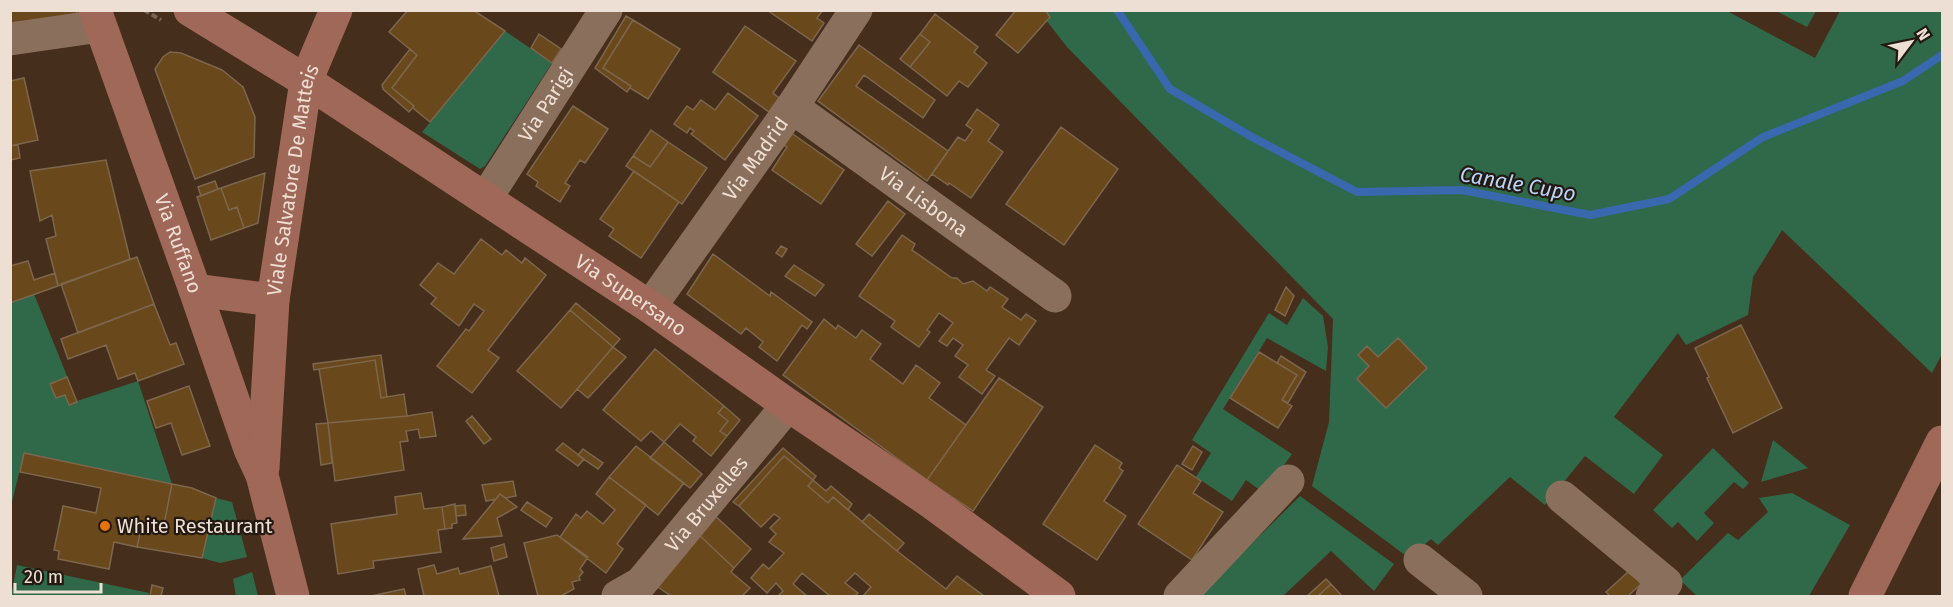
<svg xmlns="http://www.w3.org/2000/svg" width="1953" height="607" viewBox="0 0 1953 607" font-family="'Fira Sans',sans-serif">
<rect width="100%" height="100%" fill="#452e1c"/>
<!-- green -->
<path fill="#2f694a" d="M1039 11H1727L1815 58 1840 11H1942V354L1932 373 1782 230 1753 277 1748 315 1686 345 1678 333 1614 417 1663 455 1634 494 1585 456 1545 505 1510 477 1438 545 1431 539 1409 558 1312 486 1329 422 1333 319 1067 47Z
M1776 11H1816L1807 27Z
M505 31 552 63 485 166 480 169 422 132Z
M34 294 77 401 138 381 172 484 24 453 11 506V303Z
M1303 298 1323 316 1328 347 1326 371 1267 338 1223 409 1292 454 1264 493 1246 480 1232 501 1196 477 1211 453 1192 440 1269 313 1287 325Z
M1773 440 1808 468 1761 482Z
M1713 448 1749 483 1743 489 1734 482 1704 513 1714 523 1697 541 1678 522 1672 528 1653 510Z
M1792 493 1850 525 1809 596H1697L1680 580 1728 533 1738 540 1768 512 1759 498Z
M1300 496 1394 564 1374 591 1331 551 1283 596H1199Z
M216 498 232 502 247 557 220 563 202 558Z
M17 565 149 593 148 596H11Z
M252 572 258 596H236L233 579Z"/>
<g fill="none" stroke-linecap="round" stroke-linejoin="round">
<!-- stream -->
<path stroke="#3a68af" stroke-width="8" d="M1117 10 1170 89 1252 137 1357 192 1462 190 1590 215 1669 199 1763 137 1903 81 1942 55"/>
</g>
<!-- building -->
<path fill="#69481b" stroke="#7c674e" stroke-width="1.5" d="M10 10H76L81 23 10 34Z
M408 10H473L505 31 430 122 413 108 414 106 392 88 417 55 389 32Z
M767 10H823L817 18 824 23 812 41Z
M1016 10H1045L1050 17 1018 53 996 35Z
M935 14 978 47 974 52 987 63 968 87 959 81 947 96 910 67 930 42 920 34Z
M626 16 633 20 603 68 631 86 627 92 595 68Z
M633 20 680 49 648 99 630 88 631 86 603 68Z
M745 26 796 61 773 93 779 98 769 112 713 72Z
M539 34 561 49 552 63 531 48Z
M920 34 930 42 910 67 900 59Z
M859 45 935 100 923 118 864 75 856 86 948 151 927 181 818 101Z
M410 49 417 55 392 88 414 106 409 112 383 89 382 85Z
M170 52 181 53 222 70 243 87 255 117 254 157 195 179 155 69 163 57Z
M24 78 38 140 10 146V81Z
M728 93 758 116 725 160 691 134 694 131 690 128 687 133 674 124 687 106 693 110 701 100 715 110Z
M573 106 608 129 585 163 580 160 565 183 570 186 560 202 536 186 538 182 527 174Z
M977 109 999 125 988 141 1003 152 971 198 949 183 948 185 932 174 958 137 965 141 973 130 966 125Z
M1061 127 1118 169 1064 245 1006 204Z
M651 130 668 142 650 167 633 156Z
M790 132 844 170 821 204 772 170 787 147 782 144Z
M668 142 707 168 682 204 626 166 633 156 650 167Z
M18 145 20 158 10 160V146Z
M106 160 130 259 58 286 46 239 56 236 52 215 40 221 30 171Z
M634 171 679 202 641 258 609 236 614 229 600 219Z
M265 173 258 223 244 228 237 207 229 210 221 188Z
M215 181 218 189 201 196 198 187Z
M221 188 229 210 237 207 244 228 211 240 197 197Z
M888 201 905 214 872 256 856 244Z
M902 235 915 244 912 250 952 278H957L963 284 973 281 987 291 990 287 1008 299 1002 307 1021 320 1026 314 1036 321 1019 345 1009 338 986 370 995 376 982 394 959 377 968 365 955 356 963 345 953 338 947 346 939 341 953 323 939 313 927 330 930 332 919 347 891 327 895 321 859 296Z
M481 239 502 255 506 250 522 263 525 258 546 275 488 350 499 358 472 393 437 366 466 329 469 331 484 311 474 304 459 326 431 304 436 298 420 285 438 263 454 274Z
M781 246 787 249 782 257 776 253Z
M713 254 770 296 771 292 812 322 807 329 802 325 777 361 759 347 763 342 746 328 741 334 687 294Z
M137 257 154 304 78 333 61 284Z
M28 261 34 280 55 273 58 286 10 303V266Z
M794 265 824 285 815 296 785 276Z
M1286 287 1294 296 1285 316 1275 310Z
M576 303 620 339 613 347 570 310Z
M154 304 170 345 176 343 184 364 138 381 135 373 118 379 106 345 68 359 61 339Z
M570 310 613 347 561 408 517 371Z
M824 319 836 329 838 325 856 338 862 330 881 344 870 359 903 384 916 365 940 383 929 398 966 425 927 480 783 375Z
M1741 325 1782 408 1733 433 1707 378 1709 377 1695 348Z
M1398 338 1427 368 1386 408 1357 379 1369 366 1358 355 1367 346 1378 357Z
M613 347 626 357 588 398 577 389Z
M655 349 724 406 718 413 728 421 720 431 727 436 711 456 693 441 696 437 680 424 664 442 651 431 641 441 603 410Z
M1259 352 1297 375 1282 400 1292 406 1278 428 1230 398Z
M381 355 387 397 381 398 375 360 314 370 313 364Z
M1281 356 1306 372 1288 403 1282 400 1297 375 1277 363Z
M375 360 381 398 404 394 407 416 328 423 319 369Z
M67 377 77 402 69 405 65 395 56 398 50 384Z
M999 378 1043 407 973 511 927 480Z
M189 386 210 446 182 455 171 423 156 428 147 401Z
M724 406 740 420 727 436 720 431 728 421 718 413Z
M432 412 436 436 420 438 418 429 406 431 408 441 400 442 404 470 335 481 328 423 407 416Z
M472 416 491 439 484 444 466 421Z
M328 423 332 463 321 465 316 424Z
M664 442 702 474 690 488 650 458Z
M563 443 584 459 578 466 556 450Z
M1095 445 1122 463 1119 468 1123 471 1104 501 1126 516 1097 560 1043 524Z
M636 446 684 483 658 515 609 477Z
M1193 446 1202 452 1192 470 1182 464Z
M783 448 816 476 813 480 784 456 739 506 733 502Z
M583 449 603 463 598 469 578 455Z
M24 453 172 484 163 529 142 525 137 547 114 542 109 569 58 559 59 551 54 550 63 506 96 513 101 488 20 472Z
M784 456 813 480 808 486 828 503 833 497 897 551 946 589 957 576 984 596H863L871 587 855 573 845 583 858 593 855 596H830L802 573 793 584 807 596H778L783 591 776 583 767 593 751 578 763 564 769 569 784 553 769 542 776 534 770 528 780 518 774 514 761 527 739 506Z
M1177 465 1201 481 1193 493 1223 512 1192 560 1138 524Z
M609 477 646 505 617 544 623 549 606 573 560 537 576 514 581 518 587 511 603 524 615 510 596 494Z
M813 480 826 491 831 486 852 504 848 510 833 497 828 503 808 486Z
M513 481 516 496 506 498 500 494 496 499 486 501 482 485Z
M172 484 192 488 216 498 202 558 137 547 142 525 163 529Z
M421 493 424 509 442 507 445 529 438 530 441 552 373 561 374 568 338 574 331 524 397 514 395 497Z
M500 494 517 507 497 518 502 536 463 539Z
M527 502 552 518 546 527 521 510Z
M455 504 457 523 452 524V528L445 529 442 507Z
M465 505 466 515 456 516 455 506Z
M712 513 751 549 734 568 696 532Z
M869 514 904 543 897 551 862 522Z
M696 532 734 568 731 572 750 588 742 596H671L651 582Z
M557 535 588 557 580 569 583 572 579 577 580 580 572 582 574 589 561 596H538L524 543Z
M504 544 507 557 494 561 491 548Z
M434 565 437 574 458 568 460 574 491 566 499 596H424L418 569Z
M1629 571 1641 584 1628 596H1610L1606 592Z
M1326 579 1331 584 1318 596H1307Z
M1331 584 1342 596H1318Z
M152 585 163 588 161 596H150Z
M404 589 406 596H371Z"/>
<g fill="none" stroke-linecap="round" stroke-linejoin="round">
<!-- path -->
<path stroke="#796555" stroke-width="4" stroke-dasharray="6 3" stroke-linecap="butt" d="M144 10 161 20"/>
<!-- street -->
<g stroke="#8a6f5c" stroke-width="33">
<path d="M10 39 100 26"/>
<path id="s1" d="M792 107 1055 296"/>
<path id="s2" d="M486 198 606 10"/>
<path id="s3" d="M650 307 792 107 856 10"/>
<path d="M1562 497 1666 583 1652 596"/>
<path d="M1420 560 1466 596"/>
<path id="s4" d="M618 596 641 583 788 405"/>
<path d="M1180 596 1288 481"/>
</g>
<!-- secondary -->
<g stroke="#a06858" stroke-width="33">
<path id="s5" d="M95 10 195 290 250 449 262 475 293 596"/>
<path id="s6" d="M190 10 306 81 650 307 788 405 928 500 1059 596"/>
<path d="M195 290 273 300"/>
<path id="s7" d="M263 468 273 300 306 81 336 10"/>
<path d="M1865 596 1942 442"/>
</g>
</g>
<!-- markers -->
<circle fill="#e8710a" stroke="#231911" stroke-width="2" cx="105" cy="526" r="6"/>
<g text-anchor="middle" stroke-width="4.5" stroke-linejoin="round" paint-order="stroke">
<!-- street labels -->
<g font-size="20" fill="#eedfd4" stroke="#231911">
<text dy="7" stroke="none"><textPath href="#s2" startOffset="111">Via Parigi</textPath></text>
<text dy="7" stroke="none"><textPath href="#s3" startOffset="182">Via Madrid</textPath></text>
<text dy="7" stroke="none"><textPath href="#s7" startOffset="290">Viale Salvatore De Matteis</textPath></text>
<text dy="7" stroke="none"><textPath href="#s1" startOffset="162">Via Lisbona</textPath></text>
<text dy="7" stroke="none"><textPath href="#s5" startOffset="248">Via Ruffano</textPath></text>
<text dy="7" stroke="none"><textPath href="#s6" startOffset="525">Via Supersano</textPath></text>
<text dy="7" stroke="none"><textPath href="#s4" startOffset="129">Via Bruxelles</textPath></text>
</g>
<!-- poi labels -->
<g font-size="20" fill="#eedfd4" stroke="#231911" text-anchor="start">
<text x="117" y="533">White Restaurant</text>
</g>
<!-- water labels -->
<g font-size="21" font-style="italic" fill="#bad4fb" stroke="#231911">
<text transform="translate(1518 184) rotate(10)" y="7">Canale Cupo</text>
</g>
</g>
<!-- border -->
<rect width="1953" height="607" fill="none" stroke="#eedfd4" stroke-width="24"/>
<!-- north arrow -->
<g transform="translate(1911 42) rotate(58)" stroke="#231911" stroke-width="4.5" paint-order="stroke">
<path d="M0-4.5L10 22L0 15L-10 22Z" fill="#eedfd4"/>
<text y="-9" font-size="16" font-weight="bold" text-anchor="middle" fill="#eedfd4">N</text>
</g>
<!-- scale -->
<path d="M15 583v9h86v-9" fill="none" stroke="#eedfd4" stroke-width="3"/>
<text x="24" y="583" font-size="18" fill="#eedfd4" stroke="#231911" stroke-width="4.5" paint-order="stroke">20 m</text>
</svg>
